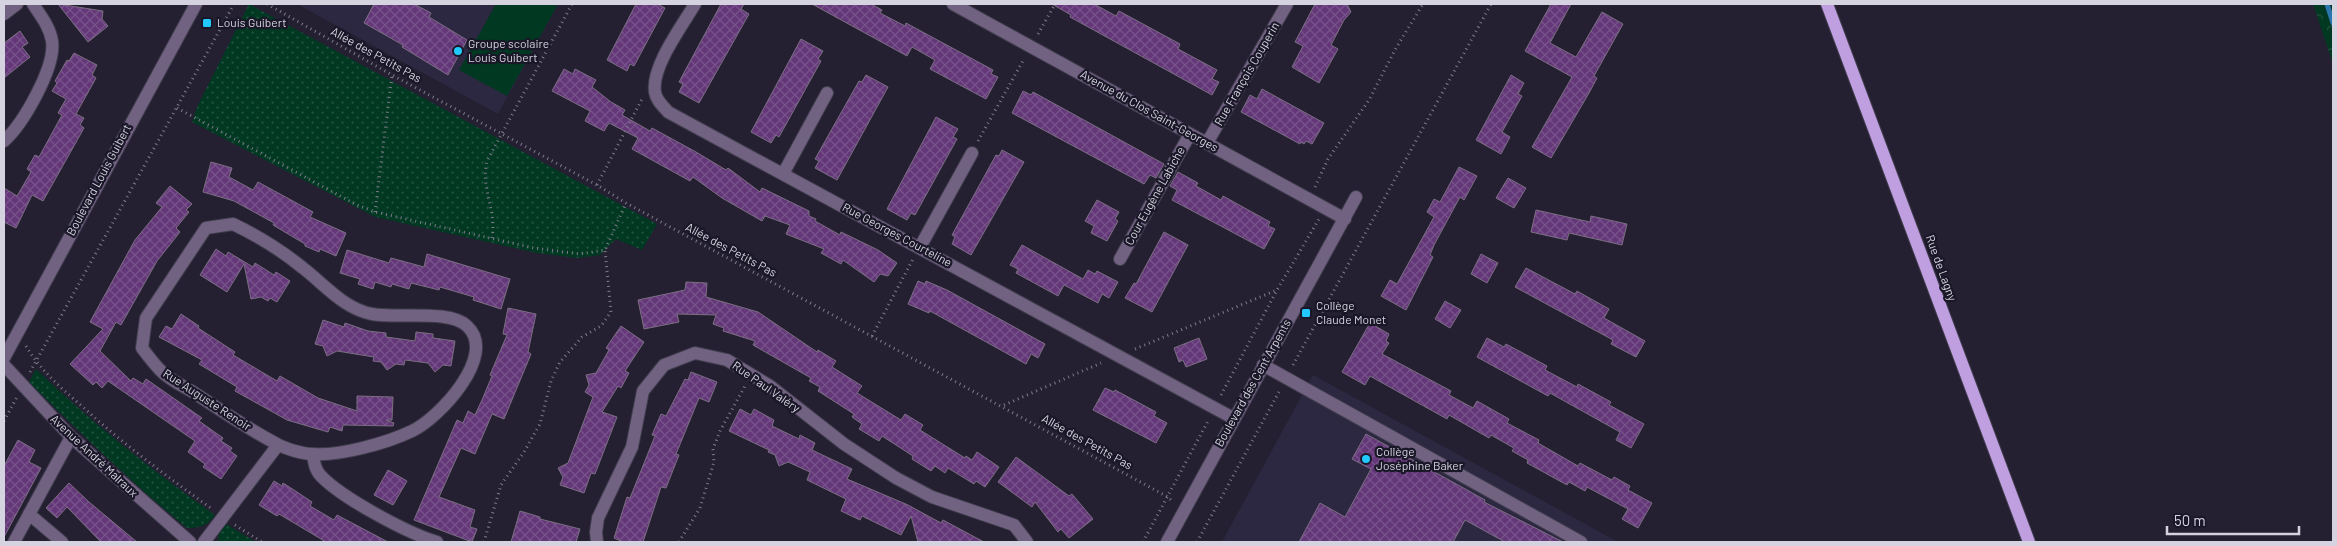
<svg xmlns="http://www.w3.org/2000/svg" width="2337" height="546" viewBox="0 0 2337 546" font-family="Barlow,sans-serif">
<defs>
<pattern id="grass-dots" width="8" height="8" patternUnits="userSpaceOnUse" patternTransform="scale(1.25)"><rect width="8" height="8" fill="#003822"/><path d="M2 2h.1M6 6h.1" fill="none" stroke="#245442" stroke-width="1.8" stroke-linecap="round"/></pattern>
<pattern id="forest-crowns" width="20" height="18" patternUnits="userSpaceOnUse" patternTransform="scale(1.25)"><rect width="20" height="18" fill="#003822"/><path d="M2 6a3 3 0 1 1 6 0M12 15a3 3 0 1 1 6 0" fill="none" stroke="#245442"/></pattern>
<pattern id="building-cross-hatch" width="8" height="8" patternUnits="userSpaceOnUse" patternTransform="scale(1.25)"><rect width="8" height="8" fill="#633778"/><path d="M0 0l8 8M0 8l8-8" fill="none" stroke="#78538b"/></pattern>
</defs>
<rect width="100%" height="100%" fill="#242032"/>
<!-- built -->
<path fill="#2d2841" d="M297 4H558L498 114Z
M1313 375 1618 542H1222Z"/>
<!-- grass -->
<path fill="url(#grass-dots)" d="M249 4 657 224 642 250 616 239 600 255 577 258 537 253 375 217 192 122 197 107Z
M36 369C92 423 152 470 215 515 207 526 200 528 187 528 131 482 80 433 29 382Z
M226 524 256 542H218L219 534Z"/>
<!-- forest -->
<path fill="url(#forest-crowns)" d="M2313 4H2333V64Z"/>
<!-- garden -->
<path fill="#003822" d="M496 4H552L557 6 507 96 459 70Z"/>
<g fill="none" stroke-linecap="round" stroke-linejoin="round">
<!-- stream -->
<path stroke="#2b76ae" stroke-width="5" d="M2327 4 2333 23"/>
</g>
<!-- building -->
<path fill="url(#building-cross-hatch)" stroke="#7b6e82" d="M58 4 103 11 102 19 108 26 88 42Z
M374 4H414L431 13 429 17 467 40 448 75 402 47 403 45 364 23Z
M636 4H657L665 8 634 66 630 64 627 71 607 60Z
M721 4H744L741 9 749 14 699 103 679 92 683 84 679 82Z
M812 4H871L882 10 880 13 905 26 906 23 993 70 991 74 998 77 986 99 930 69 935 60 912 47 907 56Z
M1052 4H1094L1116 16 1119 11 1180 44 1178 49 1217 70 1212 79 1219 82 1212 95 1070 17 1071 15Z
M1315 4H1347L1351 12 1344 20 1331 45 1338 49 1319 83 1292 67 1303 46 1295 42Z
M1551 4H1571L1550 43 1576 57 1602 12 1623 24 1594 76 1597 78 1589 93 1551 158 1532 147 1572 77 1525 51Z
M20 31 28 43 22 47 30 57 4 78V43Z
M801 39 823 51 818 59 821 61 779 137 776 135 771 143 751 132Z
M74 53 97 65 92 75 96 78 76 114 84 118 80 125 84 128 43 201 32 195 16 228 4 222V188L17 196 31 172 27 169 35 155 39 157 62 115 58 113 66 99 52 91 57 83 55 81 67 60 69 61Z
M564 69 573 74 575 69 596 80 592 87 611 102 625 110 622 115 650 131 652 128 696 152 726 170 728 168 760 192 762 188 809 211V216L816 219 815 221 840 235 841 232 878 250 897 263 888 276 880 274 874 282 843 260 841 264 821 253 824 249 786 234 790 225 765 216 762 221 722 198 693 177 690 181 632 149 638 138 609 123 604 131 585 121 590 111 552 91Z
M866 75 888 87 837 180 815 168 819 161 815 159 859 81 862 82Z
M1511 75 1524 83 1518 94 1522 96 1502 132 1510 137 1501 154 1476 140Z
M1262 89 1324 123 1312 144 1306 141 1304 144 1301 142 1300 144 1241 112 1250 95 1257 99Z
M1023 91 1031 95 1033 92 1164 164 1156 178 1150 175 1144 184 1012 113Z
M936 117 958 129 953 137 957 139 915 215 911 213 907 220 887 209Z
M1002 150 1024 162 971 255 952 244 955 237 952 235 996 155 999 156Z
M211 162 232 168 229 177 253 190 258 182 313 212 310 217 346 233 336 256 320 249 319 252 305 246V244L273 225 274 223 234 201 203 192Z
M1459 167 1477 176 1464 200 1460 197 1434 245 1430 255 1433 257 1406 310 1381 296 1390 280 1397 284 1434 217 1427 212 1434 199 1440 202Z
M1178 172 1198 183 1196 186 1221 200 1223 196 1270 222 1268 226 1275 229 1264 249 1172 200 1177 190 1170 186Z
M1508 178 1526 188 1514 208 1496 198Z
M170 186 192 204 186 210 189 212 176 228 180 232 157 261 121 325 116 322 100 351 131 381 133 378 143 384 146 379 202 418 199 421 223 438 221 441 232 448 230 451 237 456 221 479 203 467 205 464 188 452 195 441 108 381 102 388 96 382 93 385 70 364 103 329 90 322 135 240 162 207 156 203Z
M1097 200 1119 212 1115 219 1118 221 1107 241 1091 233 1094 226 1085 221Z
M1536 210 1590 222 1591 216 1627 224 1622 245 1569 233 1567 240 1531 232Z
M1164 232 1188 245 1152 312 1125 298 1134 283 1136 284Z
M1022 245 1083 279 1088 270 1095 274 1097 271 1118 282 1109 298 1102 294 1098 303 1064 285 1058 296 1016 273 1018 269 1010 265Z
M216 249 226 256 228 252 253 267 255 263 274 275 276 272 290 281 277 302 270 298 268 301 261 297 251 299 244 264 227 292 200 275Z
M347 250 389 263 391 258 424 267 427 254 510 279 501 309 473 300 474 297 440 287 439 290 411 283 409 289 392 284 391 287 375 282 373 289 358 284 360 279 340 273Z
M1481 254 1498 263 1487 283 1471 274Z
M1526 268 1575 294 1577 291 1609 309 1604 318 1645 341 1636 357 1611 344 1613 340 1515 287Z
M918 281 925 284 926 281 947 290 1045 344 1038 358 1031 354 1026 364 930 311 929 313 908 304Z
M686 282 707 283 706 297 758 312 817 352 818 350 836 361 832 367 862 386 857 393 901 420 905 414 923 425 920 430 965 458 966 456 972 460 977 452 999 467 985 487 976 481 974 484 948 468 945 473 935 466 931 471 912 459 913 456 882 436 879 441 859 429 862 424 852 417 854 414 818 391 820 387 809 381 811 378 753 345 755 341 723 331 724 328 713 324 716 315 677 314 679 322 644 329 638 300 685 290Z
M1445 301 1461 310 1450 328 1435 319Z
M508 308 536 314 528 352 531 354 504 419 492 414 475 454 461 448 439 497 475 510 470 527 477 529 472 542 414 520 457 420 463 423 468 411 475 415 482 400 492 376 490 375 507 335 503 334Z
M181 314 199 326 198 328 235 352 233 355 277 381 280 376 318 398 357 411V396L393 397 392 420H386L394 423 393 426 343 425 342 431 330 427 328 432 287 420 235 391 237 387 199 364 202 360 159 337 166 326 172 329Z
M323 320 344 327 345 323 368 331 386 333V337L415 341 416 332 433 334V338L455 341 451 366 443 365 435 372 428 363 405 360 404 365 396 364 387 370 381 362 373 361 374 357 337 351 327 356 323 346 315 344Z
M1370 323 1389 334 1386 341 1389 343 1382 354 1451 391 1449 395 1473 408 1477 401 1509 419 1507 423 1539 440 1538 443 1578 466 1580 463 1612 480 1614 477 1630 486 1628 490 1652 503 1638 528 1622 519 1628 509 1587 487 1585 491 1569 482 1567 485 1527 463 1528 460 1512 451 1514 448 1491 435 1489 438 1449 415 1447 419 1370 376 1365 385 1342 372Z
M621 326 644 342 625 371 629 373 621 388 618 386 602 412 617 417 595 474 591 473 584 493 560 485 563 477 558 468 568 463 593 397 585 392 589 385 586 375 596 373 609 350 606 348Z
M1199 338 1207 359 1186 367 1183 360 1179 362 1174 348Z
M1487 338 1504 347 1506 344 1547 366 1545 370 1577 387 1578 384 1611 402 1609 405 1644 424 1631 448 1616 440 1620 432 1550 393 1548 396 1477 357Z
M691 372 717 382 709 402 699 398 676 454 679 455 666 488 661 487 643 542H623L614 538 627 497 630 498 655 436 652 435 661 414 666 416 685 379 688 380Z
M1105 388 1114 392 1115 390 1156 412 1154 416 1167 423 1156 443 1093 410Z
M740 409 751 415 754 409 774 420 772 426 799 439 800 435 815 443 812 450 852 469 847 479 908 505 941 523 943 520 984 542H918L911 516 901 535 862 516 860 520 841 511 846 499 807 480 810 472 788 462 779 466 775 455 768 452 769 450 729 431Z
M1366 434 1485 500 1484 502 1563 542H1505L1465 520 1453 542H1299L1320 503 1345 517 1371 469 1352 459Z
M18 440 35 450 29 462 41 468 4 537V466Z
M1016 457 1069 496 1072 494 1093 519 1069 538 1061 529 1058 532 1035 502 1032 507 998 482Z
M388 470 407 481 393 505 374 495Z
M274 481 282 486 283 483 294 490 312 502 310 506 334 520 337 515 388 542H326L279 514 277 516 259 505Z
M69 483 89 502 137 542H101L67 507 57 518 46 508Z
M520 511 540 517V519L580 529 576 542H511Z"/>
<g fill="none" stroke-linecap="round" stroke-linejoin="round">
<defs>
<path id="minor" d="M695 4C682 26 651 67 655 92 656 100 663 106 668 112L1233 418
M953 4 1345 219
M4 14 17 4
M4 141C23 124 56 67 52 41 50 27 40 15 33 4
M1207 143 1287 4
M783 174 827 93
M233 224C258 236 281 250 303 268 324 284 344 309 372 314 398 319 449 309 467 326 499 355 438 419 412 431 387 443 340 456 313 454 303 454 286 449 277 444 248 429 220 410 193 392 183 386 170 380 161 371 154 364 148 356 142 348L146 318 206 228Z
M920 247 972 153
M1120 259 1190 134
M4 358 196 4
M4 365 71 437 190 542
M1263 365 1581 542
M313 454C314 462 315 470 321 476 342 498 407 533 437 542
M29 514 62 542
M14 542 71 437
M204 542 278 445
M597 542 596 532 598 518 632 447 643 391 664 365 695 353 727 360 770 386 844 444 896 478 932 497 1014 525 1027 542
M1167 542 1356 197"/>
<path id="major" d="M1827 4 2029 542"/>
</defs>
<!-- minor casing -->
<use href="#minor" stroke="#403d4e" stroke-width="14"/>
<!-- major casing -->
<use href="#major" stroke="#403d4e" stroke-width="14"/>
<!-- path -->
<path stroke="#7e7b8a" stroke-width="3" stroke-dasharray="1 4" stroke-linecap="butt" d="M267 4 392 75 597 185 626 203 1168 497 1173 502
M1038 34 1055 4
M177 108 357 205 375 212 534 248 580 254 605 250 626 203
M978 141 1024 59
M597 185 642 99
M1315 187 1328 159 1369 100 1396 48 1423 4
M375 212 392 75
M492 238C497 210 480 187 487 161L572 4
M872 336 913 259
M26 346C41 371 61 388 83 407 123 444 168 477 212 509
M1135 349 1277 290
M1293 365 1491 4
M30 372 234 4
M1221 395 1277 290 1319 219
M1004 405 1101 363
M4 421 17 397
M235 525 262 542
M484 542 501 485 524 452 540 424 551 381 560 362 582 337 601 326 611 312 605 250
M679 542 700 508 714 462 713 449 720 431 745 386
M1143 542 1208 421
M1197 542 1280 390"/>
<!-- minor -->
<use href="#minor" stroke="#716281" stroke-width="12"/>
<!-- major -->
<use href="#major" stroke="#bf9fe0" stroke-width="12"/>
</g>
<!-- markers -->
<g fill="#22c9fe" stroke="#1a1728" stroke-width="2">
<rect x="202" y="18" width="10" height="10" rx="2.5"/>
<circle cx="458" cy="51" r="5"/>
<rect x="1301" y="308" width="10" height="10" rx="2.5"/>
<circle cx="1366" cy="459" r="5"/>
</g>
<g text-anchor="middle" stroke-width="4.5" stroke-linejoin="round" paint-order="stroke">
<!-- poi labels -->
<g font-size="12" fill="#d5d3df" stroke="#1a1728" text-anchor="start">
<text x="217" y="27">Louis Guibert</text>
<text x="468" y="48">Groupe scolaire<tspan x="468" dy="14">Louis Guibert</tspan></text>
<text x="1316" y="310">Collège<tspan x="1316" dy="14">Claude Monet</tspan></text>
<text x="1376" y="456">Collège<tspan x="1376" dy="14">Joséphine Baker</tspan></text>
</g>
<!-- street labels -->
<g font-size="12" fill="#d5d3df" stroke="#1a1728">
<text transform="translate(376 55) rotate(29)" y="4">Allée des Petits Pas</text>
<text transform="translate(1247 74) rotate(-60)" y="4">Rue François Couperin</text>
<text transform="translate(1149 111) rotate(29)" y="4">Avenue du Clos Saint-Georges</text>
<text transform="translate(99 180) rotate(-62)" y="4">Boulevard Louis Guibert</text>
<text transform="translate(1155 196) rotate(-61)" y="4">Cour Eugène Labiche</text>
<text transform="translate(897 235) rotate(28)" y="4">Rue Georges Courteline</text>
<text transform="translate(731 250) rotate(28)" y="4">Allée des Petits Pas</text>
<text transform="translate(1941 268) rotate(70)" y="4">Rue de Lagny</text>
<text transform="translate(1253 383) rotate(-61)" y="4">Boulevard des Cent Arpents</text>
<text transform="translate(766 387) rotate(35)" y="4">Rue Paul Valéry</text>
<text transform="translate(207 400) rotate(33)" y="4">Rue Auguste Renoir</text>
<text transform="translate(1087 442) rotate(29)" y="4">Allée des Petits Pas</text>
<text transform="translate(94 456) rotate(43)" y="4">Avenue André Malraux</text>
</g>
</g>
<!-- border -->
<rect width="2337" height="546" fill="none" stroke="#d5d3df" stroke-width="10"/>
<!-- scale -->
<path d="M2167 526v8h132v-8" fill="none" stroke="#d5d3df" stroke-width="2.5"/>
<text x="2174" y="526" font-size="15" fill="#d5d3df" stroke="#1a1728" stroke-width="4" paint-order="stroke">50 m</text>
</svg>
